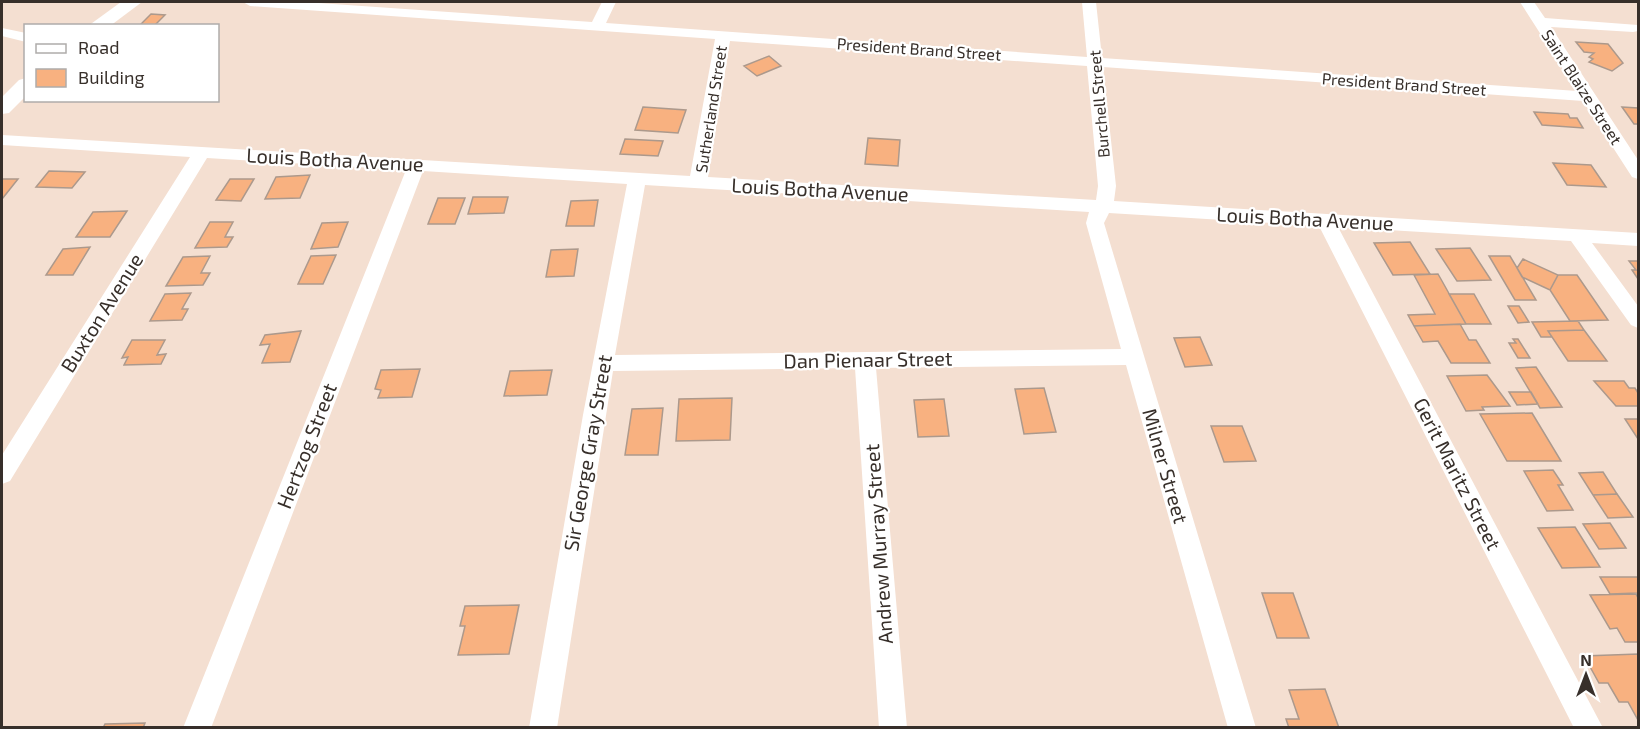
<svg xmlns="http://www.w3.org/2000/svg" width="1640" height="729" viewBox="0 0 1640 729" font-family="'Exo 2',sans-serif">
<rect width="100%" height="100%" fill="#f4dfd1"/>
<!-- building -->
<path fill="#f8b180" stroke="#ac998c" stroke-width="1.5" d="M151 14 165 15 154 26 140 25Z
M1576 42 1608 44 1623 63 1612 71 1589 62 1593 59 1589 57 1594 53 1584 52Z
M769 56 781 66 757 76 744 66Z
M643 107 686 110 678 133 635 130Z
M1622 107 1638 108V124H1634Z
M1534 112 1568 114 1570 118H1577L1583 128 1542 125Z
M868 138 900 140 898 166 865 164Z
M625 139 663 141 658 156 620 154Z
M1553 163 1591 165 1606 187 1567 185Z
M49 171 85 172 72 188 36 187Z
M310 175 300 198 265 199 276 177Z
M2 179H18L2 199Z
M230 179H254L241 201 216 200Z
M473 197H508L504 213 468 214Z
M438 198H465L455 224H428Z
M598 200 594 226H566L571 201Z
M127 211 110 237H76L93 212Z
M210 222H233L225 237H233L227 247 195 248Z
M348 222 338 247 311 249 322 223Z
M1410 242 1430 274 1393 275 1374 243Z
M90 247 73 275H46L63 249Z
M1470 248 1472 251 1491 280 1457 281 1436 249Z
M578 249 574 276 546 277 551 250Z
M336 255 323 284H298L311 256Z
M210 256 201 273H210L203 285 166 286 183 257Z
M1489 256H1510L1536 300H1515Z
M1523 259 1558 275 1550 290 1522 277 1517 268Z
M1629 261H1638V279L1632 270H1636Z
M1438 274 1442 281 1466 324 1414 326 1408 315 1435 314 1414 275Z
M1558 275H1577L1608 320 1570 321 1550 290Z
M191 293 182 309H188L182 320 150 321 165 294Z
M1449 294H1474L1491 324H1466Z
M1508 306H1519L1529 322 1518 323Z
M1578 321 1584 330 1548 331 1552 337H1541L1532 322Z
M1460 324 1469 340H1476L1490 363H1451L1438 341 1423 342 1414 326Z
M1584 330 1607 361H1568L1548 331Z
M301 331 290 362 262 363 270 344 260 345 265 335Z
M1200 337 1212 365 1185 367 1174 338Z
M1513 339H1518L1530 358H1518L1509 343H1516Z
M132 340H165L157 355 166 354 161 364 124 365 128 357 122 358Z
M1536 367 1562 407 1540 408 1516 368Z
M420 369 412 397 378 398 381 390 375 389 381 370Z
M552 370 547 395 504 396 510 371Z
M1487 375 1510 406 1482 407 1484 410 1466 411 1447 376Z
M1594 381H1624L1629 388H1635L1638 393V406H1616Z
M1044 388 1056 432 1024 434 1015 389Z
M1509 392H1531L1538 404 1517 405Z
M732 398 730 440 676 441 679 399Z
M944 399 949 436 918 437 914 400Z
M663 408 658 455H625L632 409Z
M1532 413 1561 461H1507L1480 414Z
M1625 419H1638V439Z
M1211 426H1242L1256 461 1224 462Z
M1553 470 1563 485H1558L1573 510 1547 511 1524 471Z
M1603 472 1617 494 1593 495 1579 473Z
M1617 494 1633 517 1608 518 1593 495Z
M1610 523 1626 548 1599 549 1583 524Z
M1575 527 1600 567 1562 568 1538 528Z
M1600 577H1638V593L1610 594Z
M1262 593H1293L1309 638H1277Z
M1636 594 1638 598V642H1625L1617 628 1610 629 1590 595Z
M519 605 509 654 458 655 465 626H460L465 606Z
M1638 654V720L1628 702H1619L1608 683H1599L1584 656Z
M1325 689 1339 728H1289L1286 719H1299L1289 690Z
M145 723 143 728H103L105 724Z"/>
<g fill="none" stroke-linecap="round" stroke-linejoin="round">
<!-- minor -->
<path fill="#fff" fill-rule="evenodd" d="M243 2H304L592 22 602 2H616L606 23 1087 57 1082 2H1096L1102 58 1577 91 1520 2H1534L1545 18 1638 25V31L1633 32 1551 27 1638 160V179L1632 177 1583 101 1103 67 1116 186 1114 201 1638 233V246L1592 243 1638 306V328L1631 325 1571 241 1338 227 1603 728H1574L1319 226 1109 213 1104 223 1256 728H1228L1126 365 876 368 907 728H879L855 368 613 371 557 728H529L583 415 627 184 423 171 211 728H183L406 170 207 158 10 481 2 484V455L190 157 2 145V135L690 176 715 39 250 6ZM730 41 1087 66 1098 186 1096 200 708 177ZM645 185 1089 212 1086 223 1121 349 615 355Z
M2 28 26 33V42L2 36Z"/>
<!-- tertiary -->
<path fill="#fff" fill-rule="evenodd" d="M121 2H142L110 26H88Z
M26 78V96L9 113 2 114V97L19 80Z"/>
</g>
<g text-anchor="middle" stroke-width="4.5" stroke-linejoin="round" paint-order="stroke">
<!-- far-street labels -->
<g font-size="16" fill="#372f2a" stroke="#fff">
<text transform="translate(919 49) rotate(4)" y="6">President Brand Street</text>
<text transform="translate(1404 84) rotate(4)" y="6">President Brand Street</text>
<text transform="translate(1582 87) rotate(57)" y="6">Saint Blaize Street</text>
<text transform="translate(1099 104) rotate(-95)" y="6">Burchell Street</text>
<text transform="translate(711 109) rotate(-81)" y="6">Sutherland Street</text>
</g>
<!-- street labels -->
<g font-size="20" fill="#372f2a" stroke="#fff">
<text transform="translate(335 160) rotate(3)" y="7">Louis Botha Avenue</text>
<text transform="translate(820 190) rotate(3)" y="7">Louis Botha Avenue</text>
<text transform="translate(1305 219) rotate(3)" y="7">Louis Botha Avenue</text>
<text transform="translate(102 313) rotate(-58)" y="7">Buxton Avenue</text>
<text transform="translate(868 360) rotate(-1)" y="7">Dan Pienaar Street</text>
<text transform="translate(307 446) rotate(-69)" y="7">Hertzog Street</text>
<text transform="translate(588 453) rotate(-80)" y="7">Sir George Gray Street</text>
<text transform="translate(1165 466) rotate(74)" y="7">Milner Street</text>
<text transform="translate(1457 474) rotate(63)" y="7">Gerit Maritz Street</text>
<text transform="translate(879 544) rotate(-94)" y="7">Andrew Murray Street</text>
</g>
</g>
<!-- border -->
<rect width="1640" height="729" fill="none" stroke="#372f2a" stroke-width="6"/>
<!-- legend -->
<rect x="24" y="24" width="195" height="78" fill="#ffffff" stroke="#afacaa" stroke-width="1.5"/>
<rect x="36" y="44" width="30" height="9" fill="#ffffff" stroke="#afacaa" stroke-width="1.5"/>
<text x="78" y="54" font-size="18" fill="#372f2a">Road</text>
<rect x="36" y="69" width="30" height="18" fill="#f8b180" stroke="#afacaa" stroke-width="1.5"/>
<text x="78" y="84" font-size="18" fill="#372f2a">Building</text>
<!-- north arrow -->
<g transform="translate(1586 675)" stroke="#ffffff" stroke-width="4.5" paint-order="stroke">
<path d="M0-4.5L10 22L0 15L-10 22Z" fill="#372f2a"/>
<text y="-9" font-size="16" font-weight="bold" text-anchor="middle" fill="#372f2a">N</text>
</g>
</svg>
